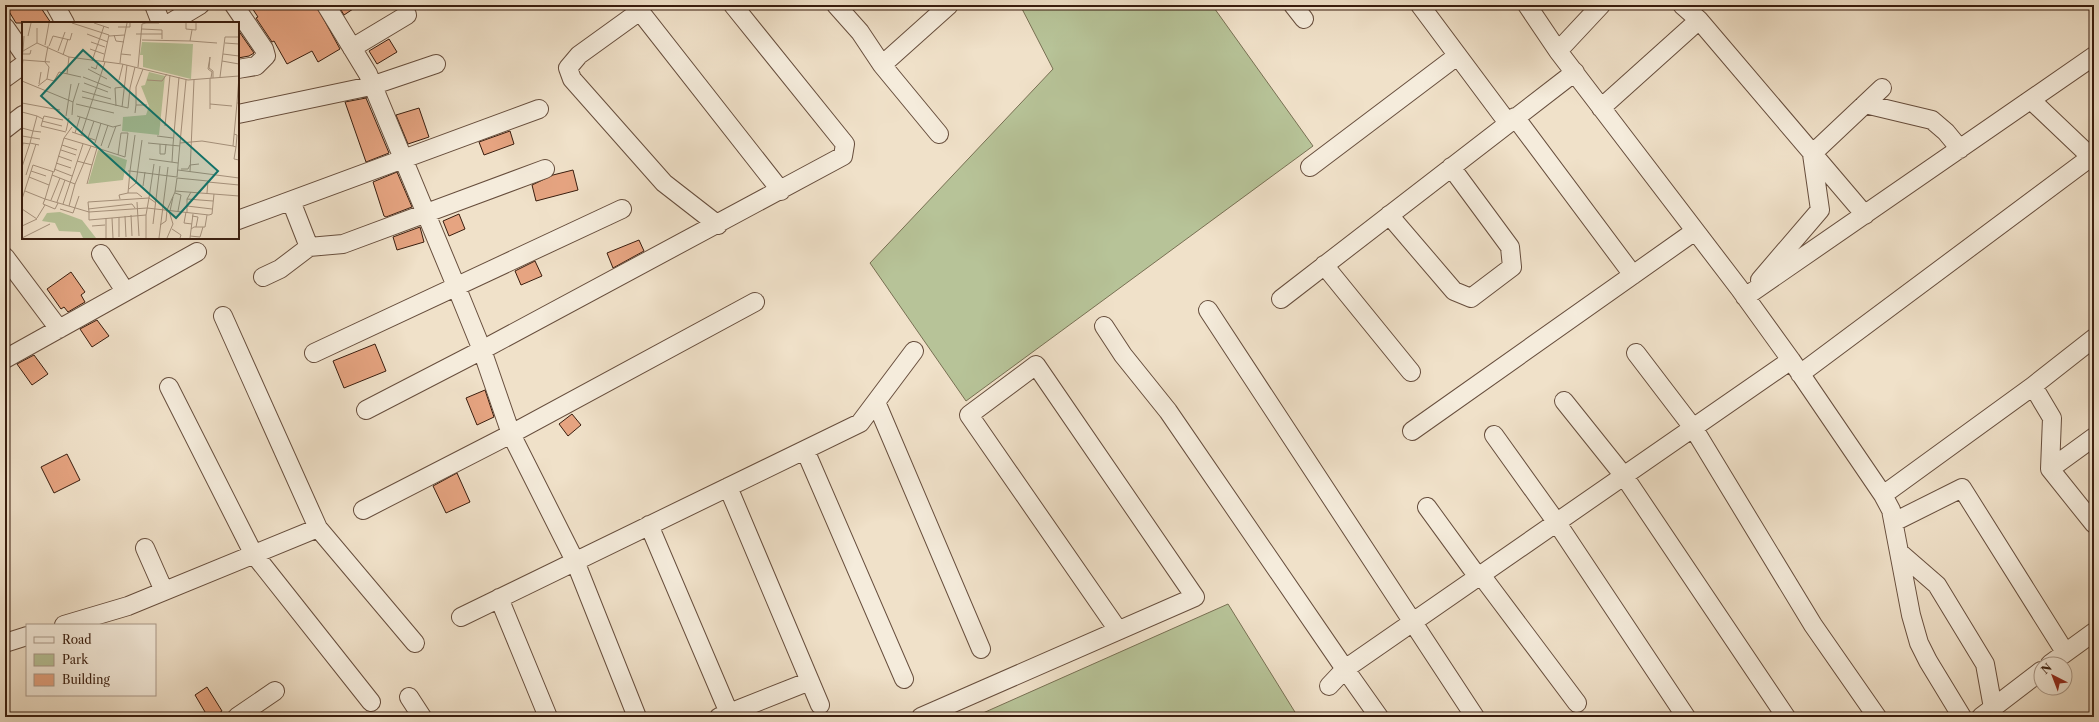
<svg xmlns="http://www.w3.org/2000/svg" width="2099" height="722" viewBox="0 0 2099 722" font-family="'Libre Caslon Text',serif">
<rect width="100%" height="100%" fill="#f0e1c9"/>
<filter id="stains"><feTurbulence type="fractalNoise" baseFrequency=".005" numOctaves="4"/><feColorMatrix values="0 0 0 0 .2 0 0 0 0 .09 0 0 0 0 .02 0 0 0 .5 -.17"/></filter>
<radialGradient id="worn" r=".72"><stop offset=".6" stop-color="#630" stop-opacity="0"/><stop offset="1" stop-color="#630" stop-opacity=".3"/></radialGradient>
<!-- green -->
<path fill="#b7c398" stroke="#787053" d="M1020 5H1212L1313 146 966 401 870 263 1053 69Z
M1228 604 1298 717H974Z"/>
<!-- building -->
<path fill="#e6a481" stroke="#391d0e" d="M5 5H39L51 23H16Z
M250 5H316L340 49 318 62 312 51 287 64 274 41 272 42 256 18 258 17Z
M338 5H359L344 15Z
M238 30 254 53 249 56 238 58Z
M389 39 397 52 377 64 369 51Z
M366 98 389 153 366 162 345 102Z
M419 108 429 137 408 144 396 115Z
M510 131 514 144 484 155 479 142Z
M573 170 578 190 536 201 532 185 553 175Z
M397 172 412 207 386 217 384 216 373 182Z
M459 214 465 229 449 236 443 221Z
M420 227 424 242 397 250 393 237Z
M639 240 644 251 613 268 607 253Z
M535 261 542 276 521 285 515 271Z
M71 272 85 292 81 295 85 302 68 312 64 307 61 309 47 289Z
M97 320 109 336 92 347 80 329Z
M375 344 386 371 344 388 333 361Z
M34 355 48 374 32 385 17 364Z
M485 390 494 417 477 425 466 398Z
M572 414 581 425 568 436 559 424Z
M67 454 80 480 54 493 41 467Z
M457 473 470 502 446 513 433 486Z
M207 687 222 711 213 717H208L195 695Z"/>
<g fill="none" stroke-linecap="round" stroke-linejoin="round">
<defs>
<path id="minor" d="M55 5 65 23
M154 5 161 23
M234 5 264 49 266 56 256 66 238 69
M326 5 368 74 456 286 482 350 511 434 575 561 637 717
M635 5 781 191
M836 5 860 32 882 65
M1293 5 1304 19
M1420 5 1508 123
M1527 5 1558 51
M1682 5 1699 20 1865 215
M640 11 579 55 568 68 572 79 664 183 718 225
M170 23 200 5
M5 27 23 53
M352 48 407 15
M5 78 23 65
M2031 100 2091 157
M1865 104 1932 120 1946 132 1960 149
M1601 108 1699 20
M238 114 371 86 436 64
M1515 117 1633 275
M5 129 23 115
M939 134 882 65 949 5
M1310 167 1457 56
M291 201 309 247
M1389 215 1454 291 1471 298 1512 267 1510 247 1451 167
M238 220 539 109
M101 254 125 291
M5 257 59 329
M1324 265 1411 372
M263 277 280 269 309 247 343 244 545 169
M1760 280 1820 210 1812 154 1882 88
M1745 297 2094 56
M1281 299 1575 72
M1208 310 1475 717
M223 316 318 528 415 643
M1104 326 1123 355 1168 411 1345 669 1329 686
M314 353 622 209
M1636 353 1694 429 1813 625 1877 717
M5 359 197 252
M1791 360 1883 495 1891 510 1911 615 1919 643 1928 661 1962 717
M1800 374 2091 157 2094 161
M2033 386 2052 418 2050 469 2094 524
M169 387 253 553 371 702
M1564 401 1624 476 1786 717
M876 402 981 649
M366 410 482 350 843 156 845 144 733 5
M1412 431 1695 231
M1494 435 1557 523 1686 717
M805 450 904 679
M2050 469 2094 437
M728 487 820 705
M1883 495 2033 386 2094 338
M1427 507 1478 577
M363 510 511 434 755 302
M1894 522 1962 488 2065 652
M649 525 729 713
M145 548 164 591
M1899 552 1937 585 1985 664 1993 708
M1481 575 1577 703
M499 598 548 717
M461 617 860 423 914 351
M64 625 128 606 318 528
M5 643 27 636
M2050 664 2094 632
M409 697 422 717
M237 717 275 691
M719 717 810 681
M921 717 1195 597 1036 365 969 415 1118 630
M1379 717 1345 669 1791 360 1739 288 1558 51 1601 5
M1981 717 2041 671"/>
</defs>
<!-- minor casing -->
<use href="#minor" stroke="#674e3d" stroke-width="20"/>
<!-- minor -->
<use href="#minor" stroke="#f5ecdc" stroke-width="18"/>
</g>
<!-- overview -->
<g transform="translate(22 22)">
<rect width="217" height="217" fill="#f0e1c9"/>
<path d="M120 20 171 22 169 57 121 45V33H118ZM127 50 143 54 137 113 100 109 101 95 124 93 127 84 119 64 123 63ZM76 128 105 138 101 158 66 162ZM38 190 60 198 74 216H61L58 210 37 209 33 201 20 199 25 191Z" fill="#b7c398"/>
<path fill="none" stroke="#a7937e" stroke-width="1" d="M50 1 87 13 81 40M72 1 87 6M124 1H137M164 1V7L174 8V1M96 5H108V1M120 7 140 8V17M170 8 168 19 195 21M65 12 86 20M114 12H140M92 13 94 19 102 20M6 14 9 1M87 14 103 13M120 18 168 19M69 20 83 25M15 21V6M203 21 217 22M23 23 27 1M27 24 31 14 48 18 50 11M68 27 82 32M1 29 2 14M36 29 43 10M0 32H8L9 28M99 32 105 1M201 32 217 34M41 33 46 17M0 37 1 29 15 21 47 35 100 42 166 58 217 54M70 39 82 4M200 39 217 42M23 40 27 45 25 57M23 40 26 24M98 41 99 32 109 33M69 45 74 47 76 40M116 45 120 2 124 1M0 46 1 38 28 40M66 47 85 57M45 52 47 35M217 54 215 81H217M61 55 89 66M198 55 203 15H217M189 56 190 50 186 47 188 35 187 46 191 49V56M97 58 101 42M125 58 140 59 145 52M0 59 51 80M62 61 86 70M17 62 19 50M16 64 25 57 32 59 37 50 59 55M60 69 89 77M60 75 106 86 108 66 113 45M0 81 38 88M215 81 211 124 214 125 212 137 217 138M54 82 92 91M188 82 210 84M114 83V65L121 47M94 84 93 66 101 65M100 85 105 43M188 87V56M0 90 15 94 11 109 0 106M113 91 114 83H125M50 93 51 80 57 61M15 94 21 97 19 104 44 110M44 94 49 62M55 94 91 105 99 103M21 97 22 94 41 98M20 99 40 104M143 104 148 53M44 109 47 96M50 110 73 118M53 111 58 95M212 112 215 113 214 125M59 113 83 40M0 114 18 117M135 114 151 116M42 116 50 105M66 116 72 99M73 121 79 101M126 121 158 124M158 121 164 58M138 122V132H143L144 122M17 123 8 121 11 109 19 110M40 123 55 128M151 123 157 55M69 124 103 135 106 111H99L96 133M79 124 86 103M86 126 94 104M0 128 1 121 8 122M39 128 54 133M36 134 50 139M127 137 156 141M55 139 70 143 65 162M150 140 151 123M34 141 49 146M132 142 127 176 134 181M70 143 75 126M0 145 8 121M32 147 50 154M159 147H166L168 143 177 142M156 148 217 156M9 149 24 154M106 149H108L113 113M168 150 172 58M4 153 14 122M30 153 53 162 47 184M7 155 27 163M155 156 186 159 185 171M186 160 217 163M121 164 123 150M107 167 114 161 120 118M3 169 23 177 31 150M153 169 217 174M106 171H115L120 175M153 171 159 173 156 189M0 177 11 143 32 150 42 116 69 124 53 162M98 177 97 173 106 171 108 149 155 155 158 121 180 119 211 124M165 177 191 179M29 178 38 156M35 180 43 158M115 180 117 214M36 181 33 187 21 182 23 177 67 190 66 180 127 176 124 193 67 198V190M41 182 61 122M165 184 190 187M0 187 15 197 0 204M38 187 51 191 57 174M66 187 110 182 113 186M145 188 153 170 155 156M148 189 151 175M67 190 125 186 187 193 190 192 192 172M164 190 162 201 170 202M165 191V177L169 170M109 193 110 214M103 194 104 215M170 194 176 195 174 205M97 195V215M15 196 23 183M84 196V216M90 196 91 216M131 202 138 144M138 203 144 199 145 188M70 204 83 203M150 207 159 213 158 216M169 207 172 205H183L185 193M168 214 178 215 181 205M0 216 28 202M124 216V193M137 216 146 145M145 216 151 202 147 189M168 216 171 192"/>
<path fill="#0f766e" fill-opacity="0.15" stroke="#0f766e" stroke-width="2" d="M61 28 196 149 154 196 19 74Z"/>
<rect width="217" height="217" fill="none" stroke="#391d0e" stroke-width="2"/>
</g>
<!-- margin -->
<rect width="2099" height="722" fill="none" stroke="#f0e1c9" stroke-width="20"/>
<rect x="6" y="6" width="2087" height="710" fill="none" stroke="#391d0e" stroke-width="2"/>
<rect x="10" y="10" width="2079" height="702" fill="none" stroke="#391d0e"/>
<!-- legend -->
<rect x="26" y="624" width="130" height="72" fill="#f5ecdc" stroke="#aa998a"/>
<rect x="34" y="637" width="20" height="6" fill="#f5ecdc" stroke="#aa998a"/>
<text x="62" y="644" font-size="12" fill="#391d0e">Road</text>
<rect x="34" y="654" width="20" height="12" fill="#b7c398" stroke="#aa998a"/>
<text x="62" y="664" font-size="12" fill="#391d0e">Park</text>
<rect x="34" y="674" width="20" height="12" fill="#e6a481" stroke="#aa998a"/>
<text x="62" y="684" font-size="12" fill="#391d0e">Building</text>
<!-- north arrow -->
<g transform="translate(2053 676) rotate(318)"><circle r="19" fill="#f5ecdc" stroke="#aa998a"/>
<path d="M0-3L7 15L0 10L-7 15Z" fill="#8f2418"/>
<text y="-6" font-size="11" font-weight="bold" text-anchor="middle" fill="#391d0e">N</text>
</g>
<rect width="100%" height="100%" filter="url(#stains)"/>
<rect width="100%" height="100%" fill="url(#worn)"/>
</svg>
